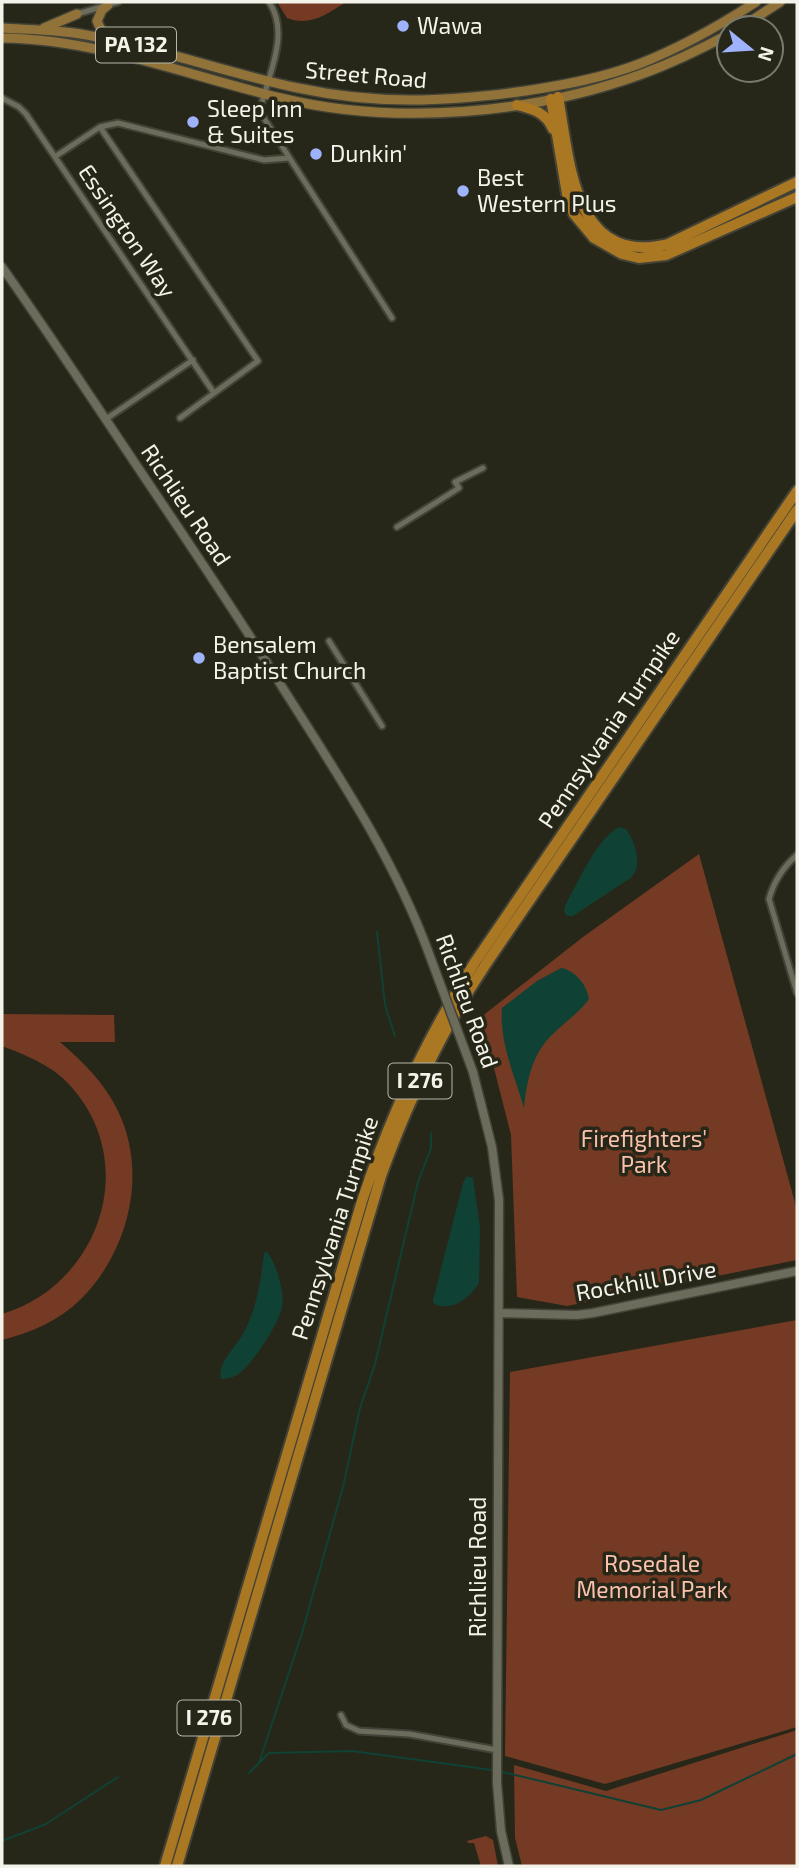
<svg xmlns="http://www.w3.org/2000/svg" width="799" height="1868" viewBox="0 0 799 1868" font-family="'Exo 2',sans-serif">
<rect width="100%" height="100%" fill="#272719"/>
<!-- green -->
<path fill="#743a23" d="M277 2H346C327 14 310 27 287 18Z
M699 854 797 1210V1260L567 1306 517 1297 511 1135 481 1017 583 937Z
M2 1014 114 1015 115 1042H60C84 1063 104 1082 118 1111 148 1173 129 1251 81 1299 60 1320 31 1333 2 1340V1314C97 1286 140 1168 74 1090 56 1067 28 1056 2 1046Z
M797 1320V1727L605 1784 505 1756 510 1372Z
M797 1730V1866H522L515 1838 514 1765 606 1791Z
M486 1836 493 1840 498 1866H481L474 1843H468L467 1841Z"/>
<!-- water -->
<path fill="#104135" d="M619 827 626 829C634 840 640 857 636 870L632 877 573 916H567L564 911 565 906C577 884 597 838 619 827Z
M561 968C575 970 587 985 589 999 580 1012 565 1022 554 1033 532 1053 527 1080 524 1108 515 1077 499 1041 502 1008L537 981Z
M467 1176 473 1178 480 1227 479 1283C469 1299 450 1313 433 1303V1300L463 1183Z
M266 1251C276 1260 285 1294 282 1307 279 1324 254 1361 241 1372 235 1377 228 1379 221 1379 217 1363 237 1346 244 1332 257 1307 261 1280 264 1253Z"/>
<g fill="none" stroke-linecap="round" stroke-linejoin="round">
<!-- stream -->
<path stroke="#104135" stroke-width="2" d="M377 932 385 1005 395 1036
M259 1763 302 1633 343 1487 360 1408 375 1364 418 1182 431 1148V1133
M503 1772 661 1810 701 1800 797 1754
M249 1773 269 1753 352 1751 492 1770
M2 1841 46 1824 118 1777"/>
<defs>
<path id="street" d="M269 2C290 32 269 74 261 106L262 115 392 318
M77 14 118 2
M2 98 19 107 26 114 214 393
M100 127 258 361 180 418
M56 156 100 127 118 123 264 160 289 158
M106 419 193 360
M397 527 459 488 455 482 483 468
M329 641 382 726
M797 855C783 867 774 881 769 899L797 993
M341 1715 346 1725 359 1731 409 1734 497 1750"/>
<path id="secondary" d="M2 267C51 336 97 407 145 478 190 545 236 613 279 682 334 769 392 854 428 951
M473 1072 492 1147 499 1200 497 1783 501 1831 509 1866
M500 1313 577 1315 593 1313 797 1271"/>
<path id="primary" d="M108 5 102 10 97 21 102 32 111 38
M2 28C34 30 65 30 97 37 165 50 230 74 298 88 377 105 445 102 525 91 564 85 602 78 639 64 680 48 719 26 756 2
M44 28 77 14
M740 28 780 2
M2 38C98 39 189 76 281 98 395 126 533 114 642 74 672 63 701 49 729 34"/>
<path id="highway" d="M558 97C570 162 573 267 668 244L797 182
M551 99 567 194 574 214 594 238 622 254 639 258 666 255 797 197
M517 105C534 109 546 113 553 129
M165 1866 362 1201C390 1116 427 1037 475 962L797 491
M177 1866 381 1176C408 1101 442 1030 486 964L797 510"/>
</defs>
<!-- street casing -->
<use href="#street" stroke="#424237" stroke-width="9"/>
<!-- secondary casing -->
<use href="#secondary" stroke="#424237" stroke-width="11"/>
<!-- primary casing -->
<use href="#primary" stroke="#424237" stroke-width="12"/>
<!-- highway casing -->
<use href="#highway" stroke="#424237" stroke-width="14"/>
<!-- street -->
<use href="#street" stroke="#6c6c5c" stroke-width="5"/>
<!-- secondary -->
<use href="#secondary" stroke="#6c6c5c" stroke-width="8"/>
<!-- primary -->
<use href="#primary" stroke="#917339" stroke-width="9"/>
<!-- highway -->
<use href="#highway" stroke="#a72" stroke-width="10"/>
<defs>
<path id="secondary-bridge" d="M428 951 473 1072"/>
</defs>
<!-- secondary-bridge casing -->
<use href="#secondary-bridge" stroke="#424237" stroke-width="11" stroke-linecap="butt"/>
<!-- secondary-bridge -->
<use href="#secondary-bridge" stroke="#6c6c5c" stroke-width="8"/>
</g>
<!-- markers -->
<g fill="#9fb3fd" stroke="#272719" stroke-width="2.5">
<circle cx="403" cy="26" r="7"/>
<circle cx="193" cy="122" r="7"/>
<circle cx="316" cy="154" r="7"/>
<circle cx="463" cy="191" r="7"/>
<circle cx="199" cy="658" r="7"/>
</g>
<g text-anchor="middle" stroke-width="7" stroke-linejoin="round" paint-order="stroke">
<!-- shield labels -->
<g fill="#272719" stroke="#b6b6ab" stroke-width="2">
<rect x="96" y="27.5" width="80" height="35" rx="5"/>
<rect x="388.5" y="1063.5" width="63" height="35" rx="5"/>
<rect x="177.5" y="1700.5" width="63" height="35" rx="5"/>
</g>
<g font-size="21" font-weight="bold" fill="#f3f3ea">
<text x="136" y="52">PA 132</text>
<text x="420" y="1088">I 276</text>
<text x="209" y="1725">I 276</text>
</g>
<!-- poi labels -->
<g font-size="23" fill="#f3f3ea" stroke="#272719" text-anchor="start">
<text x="417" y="34">Wawa</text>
<text x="207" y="117">Sleep Inn<tspan x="207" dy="26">&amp; Suites</tspan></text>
<text x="330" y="162">Dunkin'</text>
<text x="477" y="186">Best<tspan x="477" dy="26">Western Plus</tspan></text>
<text x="213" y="653">Bensalem<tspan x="213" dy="26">Baptist Church</tspan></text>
</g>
<!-- street labels -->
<g font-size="23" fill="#f3f3ea" stroke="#272719">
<text transform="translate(366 75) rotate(5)" y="8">Street Road</text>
<text transform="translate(127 231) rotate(56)" y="8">Essington Way</text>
<text transform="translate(186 505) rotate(56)" y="8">Richlieu Road</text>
<text transform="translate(609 729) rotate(-56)" y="8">Pennsylvania Turnpike</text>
<text transform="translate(467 1001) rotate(70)" y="8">Richlieu Road</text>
<text transform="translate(335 1228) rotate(-72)" y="8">Pennsylvania Turnpike</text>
<text transform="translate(646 1281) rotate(-10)" y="8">Rockhill Drive</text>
<text transform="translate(478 1567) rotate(-90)" y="8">Richlieu Road</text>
</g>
<!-- park labels -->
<g font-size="23" fill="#fbc1ab" stroke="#272719">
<text x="644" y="1147">Firefighters'<tspan x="644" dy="26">Park</tspan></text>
<text x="652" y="1572">Rosedale<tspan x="652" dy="26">Memorial Park</tspan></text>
</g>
</g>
<!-- border -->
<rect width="799" height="1868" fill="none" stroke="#f3f3ea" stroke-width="7"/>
<!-- north arrow -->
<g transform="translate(750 49) rotate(108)"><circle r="33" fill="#272719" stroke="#79796d" stroke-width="2"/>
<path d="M0-5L12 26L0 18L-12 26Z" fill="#9fb3fd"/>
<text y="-10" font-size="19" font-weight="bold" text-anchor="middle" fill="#f3f3ea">N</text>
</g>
</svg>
